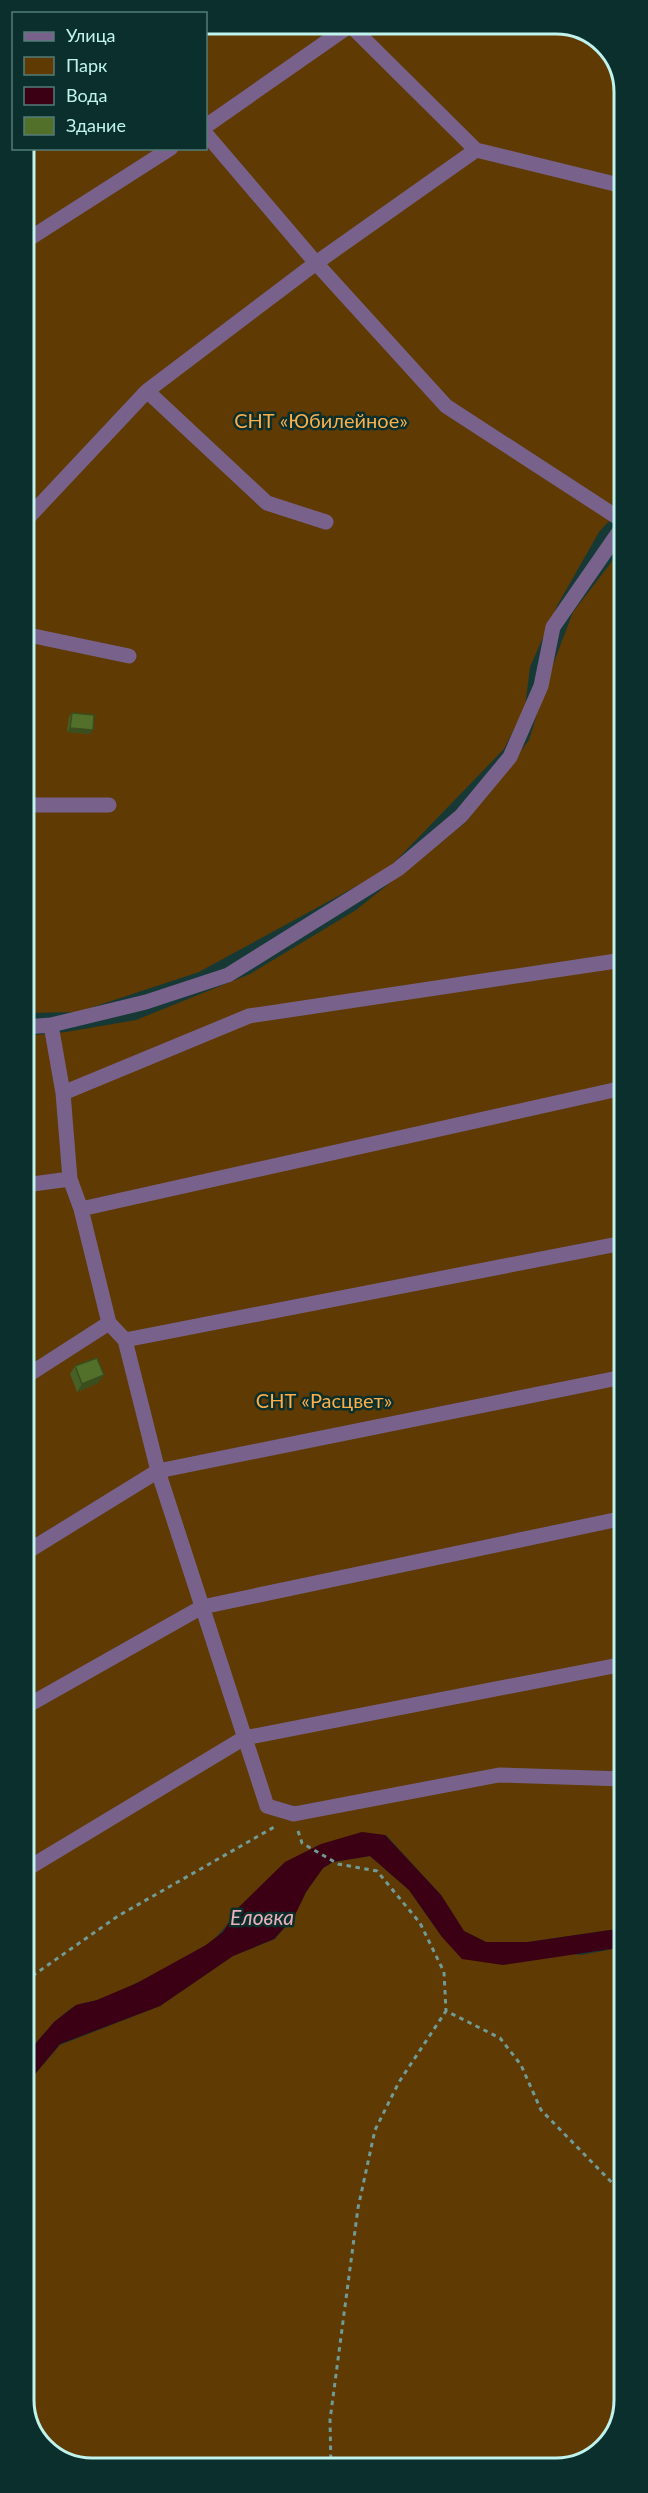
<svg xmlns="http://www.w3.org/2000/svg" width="648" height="2493" viewBox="0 0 648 2493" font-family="Lato,sans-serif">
<rect width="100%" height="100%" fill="#163936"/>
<!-- green -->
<path fill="#5f3a02" d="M206 24 564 25 604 44 623 79V513L607 523 599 532 557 606 530 667 525 707 504 749 388 869 199 972 78 1012 25 1013 24 149 206 148Z
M623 547 624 1928 528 1942H486L464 1931 441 1895 386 1835 252 1895C234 1911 226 1932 206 1945 174 1966 139 1982 104 1998 94 2002 82 2002 73 2007 54 2020 40 2038 25 2056V1036L66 1032 136 1020 250 974 356 910 466 822 529 740 549 675 573 612Z
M370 1856 409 1890 442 1937 581 1955 624 1947V2401L607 2445 569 2468H84L47 2452 25 2414V2086L60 2045 160 2006 233 1956 275 1939 294 1917 306 1892 323 1868 333 1862Z"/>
<!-- water -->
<path fill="#3b0013" d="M362 1832 385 1835 441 1895 464 1931 486 1942H528L624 1928V1947L503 1965 462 1959 442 1937 409 1890 370 1856 333 1862 323 1868 306 1892 294 1917 274 1939 233 1956 160 2006 60 2044 25 2086V2056L54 2022 76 2005 97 2000 137 1983 206 1945 223 1932 239 1907 285 1862 321 1844Z"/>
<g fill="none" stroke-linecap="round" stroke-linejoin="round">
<!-- path -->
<path stroke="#709b97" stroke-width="3" stroke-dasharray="4.5 4.5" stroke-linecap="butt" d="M298 1831 302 1843 338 1864 377 1871 420 1923 444 1972 446 2011 500 2038 521 2065 541 2110 624 2195
M25 1981 118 1916 276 1826
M331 2468 330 2420 358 2208 375 2130 399 2082 446 2011"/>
<!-- minor -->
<path stroke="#78628b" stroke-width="15" d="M349 24 476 150 623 186
M206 126 352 24
M206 134 316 263 446 406 623 521
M24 242 171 148
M147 391 267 503 326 522
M24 522 147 391 316 263 476 150
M24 634 129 656
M24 805H109
M51 1025 63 1093 70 1179 81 1209 109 1323 125 1340 158 1471 267 1806 294 1814 499 1775 624 1779
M25 1027 51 1025 146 1002 228 975 398 869 461 816 510 757 541 686 553 627 623 526
M63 1093 249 1016 623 960
M25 1185 70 1179
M81 1209 623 1088
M125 1340 623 1243
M25 1377 109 1323
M25 1553 158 1471 623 1377
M25 1707 202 1607 624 1518
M25 1870 244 1738 624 1664"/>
</g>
<!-- wall -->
<path fill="#476025" d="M72 713 90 734 67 732 69 717Z
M75 1366 98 1383 77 1392 70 1374Z"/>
<!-- shaded-wall -->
<path fill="#3a4e1e" d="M70 728 93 730 90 734 67 732Z
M104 1375 98 1383 77 1392 82 1384Z"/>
<!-- building -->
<path fill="#53702b" stroke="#3a4e1e" stroke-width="1.5" d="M72 713 94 715 93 730 70 728Z
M97 1358 104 1375 82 1384 75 1366Z"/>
<g text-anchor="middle" stroke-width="5" stroke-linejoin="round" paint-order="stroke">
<!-- park labels -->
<g font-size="20" fill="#fcae4b" stroke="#0a2f2c">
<text x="321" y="428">СНТ «Юбилейное»</text>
<text x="324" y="1408">СНТ «Расцвет»</text>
</g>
<!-- water labels -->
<g font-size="21" font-style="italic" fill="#edafb9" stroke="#0a2f2c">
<text x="262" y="1925">Еловка</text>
</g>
</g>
<!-- crop -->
<path d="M0 0H648V2493H0ZM92 34H556A58 58 0 0 1 614 92V2400A58 58 0 0 1 556 2458H92A58 58 0 0 1 34 2400V92A58 58 0 0 1 92 34Z" fill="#0a2f2c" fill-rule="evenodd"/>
<path fill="none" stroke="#c1f3ee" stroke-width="3" d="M92 34H556A58 58 0 0 1 614 92V2400A58 58 0 0 1 556 2458H92A58 58 0 0 1 34 2400V92A58 58 0 0 1 92 34Z"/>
<!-- legend -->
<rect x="12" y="12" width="195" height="138" fill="#0a2f2c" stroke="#537d7a" stroke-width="1.5"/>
<rect x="24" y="32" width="30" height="9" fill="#78628b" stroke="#537d7a" stroke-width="1.5"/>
<text x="66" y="42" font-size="18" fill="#c1f3ee">Улица</text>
<rect x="24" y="57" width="30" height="18" fill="#5f3a02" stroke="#537d7a" stroke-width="1.5"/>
<text x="66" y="72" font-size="18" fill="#c1f3ee">Парк</text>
<rect x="24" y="87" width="30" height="18" fill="#3b0013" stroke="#537d7a" stroke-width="1.5"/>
<text x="66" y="102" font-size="18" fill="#c1f3ee">Вода</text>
<rect x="24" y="117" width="30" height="18" fill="#53702b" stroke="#537d7a" stroke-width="1.5"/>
<text x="66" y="132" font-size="18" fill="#c1f3ee">Здание</text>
</svg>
